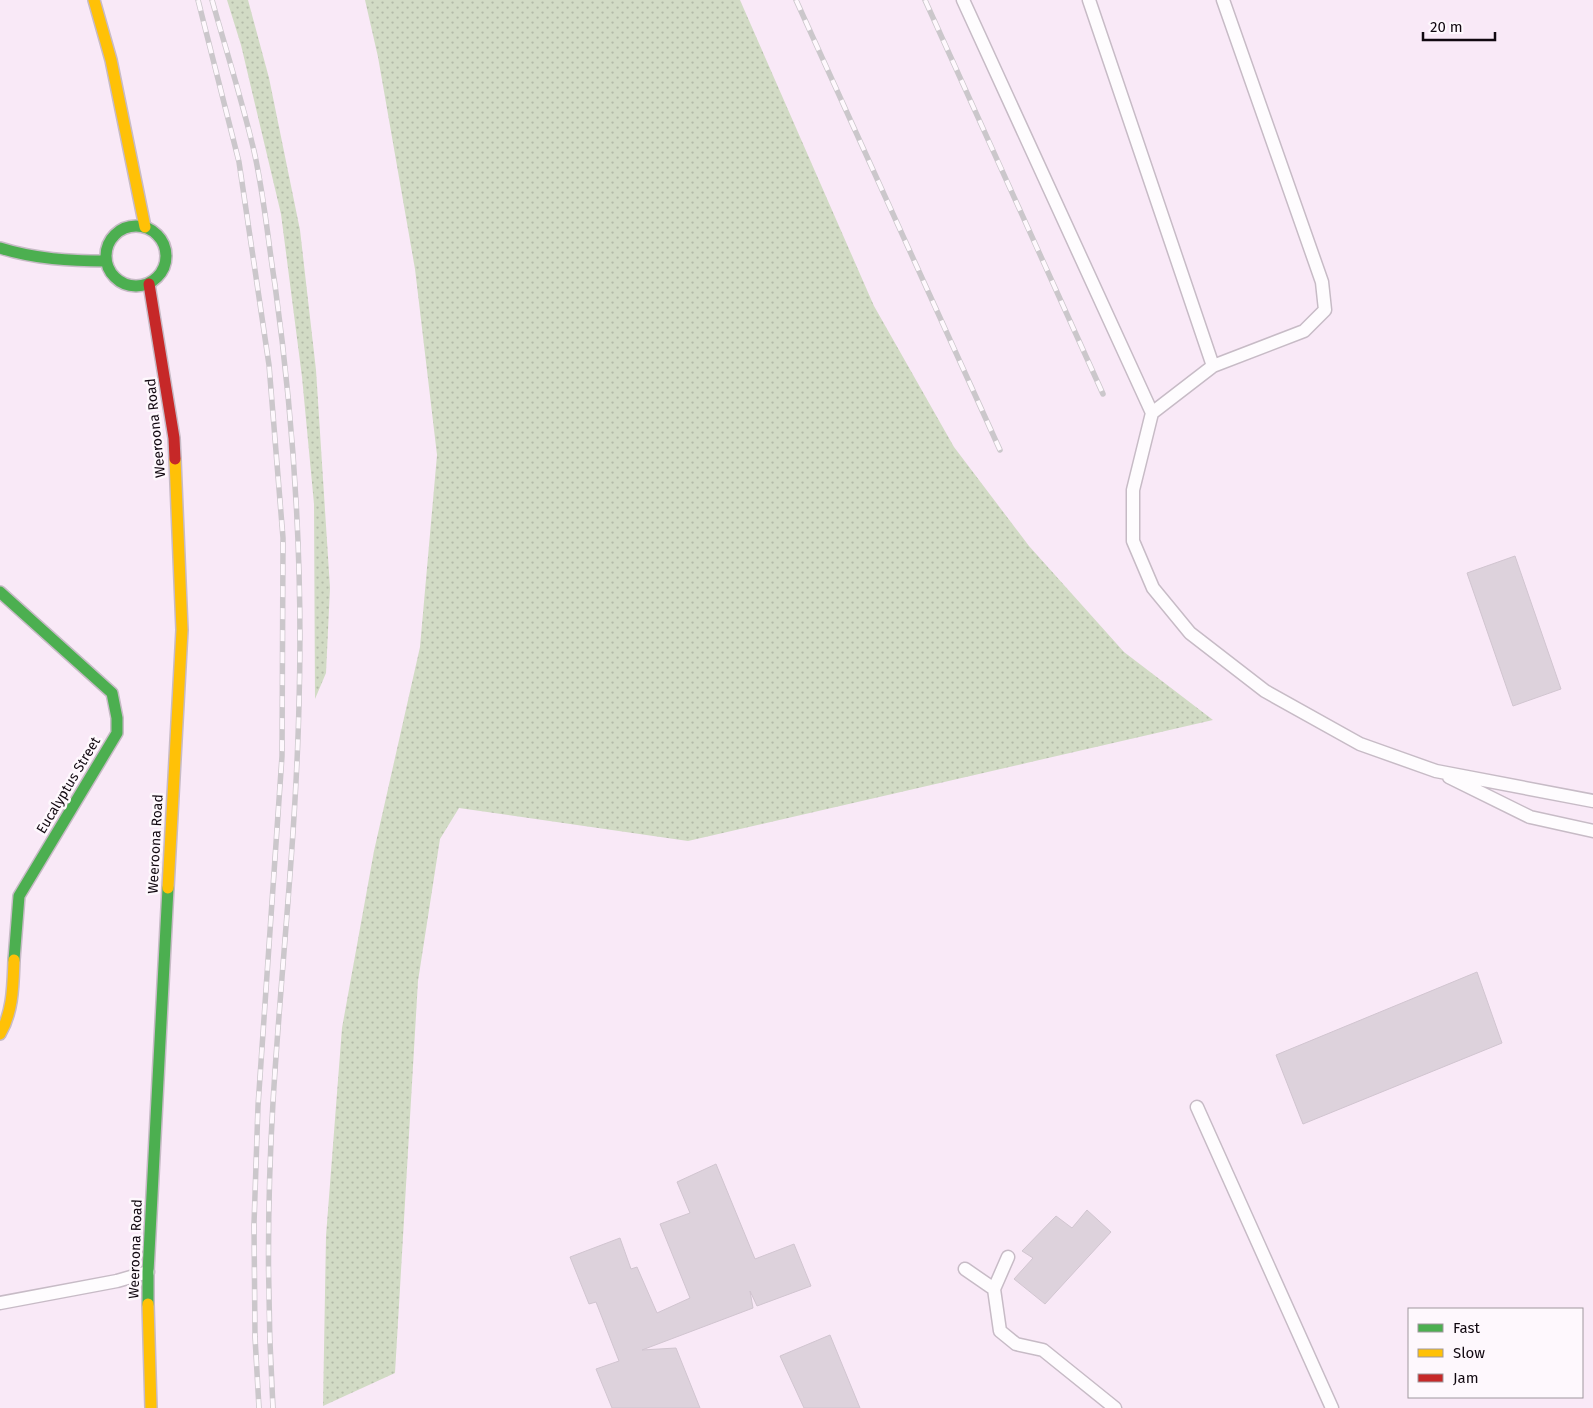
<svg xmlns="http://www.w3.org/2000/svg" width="1593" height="1408" viewBox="0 0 1593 1408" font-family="'Fira Sans',sans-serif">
<defs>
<pattern id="grass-dots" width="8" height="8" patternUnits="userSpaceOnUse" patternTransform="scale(1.25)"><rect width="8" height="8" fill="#d2dbc5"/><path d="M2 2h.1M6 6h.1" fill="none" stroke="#b3baa8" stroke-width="1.8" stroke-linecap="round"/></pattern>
</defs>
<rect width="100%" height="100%" fill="#f9e9f7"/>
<!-- grass -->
<path fill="url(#grass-dots)" d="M227 0H248L269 78 300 230 316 370 330 588 326 673 315 699 314 504 302 377 281 214 241 45Z
M365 0H740L874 306 954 447 1029 546 1124 652 1213 720 688 841 459 808 440 839 418 981 395 1373 323 1406 326 1236 342 1028 374 851 420 647 437 455 415 269 378 57Z"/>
<!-- building -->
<path fill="#ddd2dc" stroke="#d1c5d0" d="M1515 556 1561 689 1513 706 1467 573Z
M1477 972 1502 1043 1303 1124 1276 1055Z
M716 1164 755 1259 794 1244 811 1286 757 1306 750 1291 753 1308 642 1350 676 1348 700 1408H612L596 1369 619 1361 596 1302 589 1304 570 1257 620 1238 631 1269 637 1267 657 1313 690 1298 660 1224 690 1213 677 1182Z
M1087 1210 1111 1232 1045 1304 1014 1279 1033 1258 1022 1251 1056 1216 1072 1228Z
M830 1335 860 1408H804L780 1356Z"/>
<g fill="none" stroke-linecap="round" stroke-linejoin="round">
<defs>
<path id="lane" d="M963 0 1152 413 1133 490V541L1153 588 1190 633 1265 691 1360 744 1436 771 1593 801
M1089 0 1213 366 1152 413
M1213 366 1304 331 1325 310 1322 282 1223 0
M1449 777 1530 817 1593 831
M1197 1107 1332 1408
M965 1269 994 1289 1000 1331 1016 1344 1043 1350 1115 1408
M994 1289 1008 1257
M0 1303 117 1281 148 1272"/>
<path id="fast" d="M106 256a30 30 0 1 1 60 0a30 30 0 1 1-60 0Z
M0 248C35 259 70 261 106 261
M0 592 112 693 117 718V733L19 896 14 960
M148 1304V1272L168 888"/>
<path id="slow" d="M94 0 111 60 145 227
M168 888 182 630 175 459
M0 1034C13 1012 13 986 14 960
M148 1304 151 1408"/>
<path id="jam" d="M149 284 174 438 175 459"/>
</defs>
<!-- lane casing -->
<use href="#lane" stroke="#c7bbc6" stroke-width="15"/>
<!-- fast casing -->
<use href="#fast" stroke="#c7bbc6" stroke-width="14"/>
<!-- slow casing -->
<use href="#slow" stroke="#c7bbc6" stroke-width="14"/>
<!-- jam casing -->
<use href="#jam" stroke="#c7bbc6" stroke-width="14"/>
<!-- lane -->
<use href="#lane" stroke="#fefcfe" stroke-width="12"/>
<!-- fast -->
<use href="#fast" stroke="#4caf50" stroke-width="11"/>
<!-- slow -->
<use href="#slow" stroke="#ffc107" stroke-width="11"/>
<!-- jam -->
<use href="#jam" stroke="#c62828" stroke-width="11"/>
<defs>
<path id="rail" d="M198 0 239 162 269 365 283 538 282 756 258 1106 254 1224 255 1337 259 1408
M212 0C226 50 242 100 254 151 264 195 268 241 275 285 294 423 303 564 299 704 296 837 281 969 273 1102 267 1204 267 1306 273 1408
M796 0 1000 450
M925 0 1103 394"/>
</defs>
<!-- rail casing -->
<use href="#rail" stroke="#cbc7cb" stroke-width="5.5"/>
<!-- rail -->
<use href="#rail" stroke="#fef8fd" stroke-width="4" stroke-dasharray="11" stroke-linecap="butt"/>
</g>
<g text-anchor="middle" stroke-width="5" stroke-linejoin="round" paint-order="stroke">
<!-- street labels -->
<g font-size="14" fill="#110810" stroke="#fef8fd">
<text transform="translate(155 428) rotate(-96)" y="5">Weeroona Road</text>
<text transform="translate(68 785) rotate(-59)" y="5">Eucalyptus Street</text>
<text transform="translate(155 844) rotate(-87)" y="5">Weeroona Road</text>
<text transform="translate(135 1249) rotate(-88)" y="5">Weeroona Road</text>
</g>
</g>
<!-- legend -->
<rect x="1408" y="1308" width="175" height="90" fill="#fef8fd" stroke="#9f989e"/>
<rect x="1418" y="1324" width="25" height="8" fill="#4caf50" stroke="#9f989e"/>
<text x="1453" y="1333" font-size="15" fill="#110810">Fast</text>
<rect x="1418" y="1349" width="25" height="8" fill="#ffc107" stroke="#9f989e"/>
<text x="1453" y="1358" font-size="15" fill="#110810">Slow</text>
<rect x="1418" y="1374" width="25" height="8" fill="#c62828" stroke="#9f989e"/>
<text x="1453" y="1383" font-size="15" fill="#110810">Jam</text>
<!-- scale -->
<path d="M1423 32v8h72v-8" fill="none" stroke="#110810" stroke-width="2.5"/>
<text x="1430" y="32" font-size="15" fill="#110810" stroke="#fef8fd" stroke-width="4" paint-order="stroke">20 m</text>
</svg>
